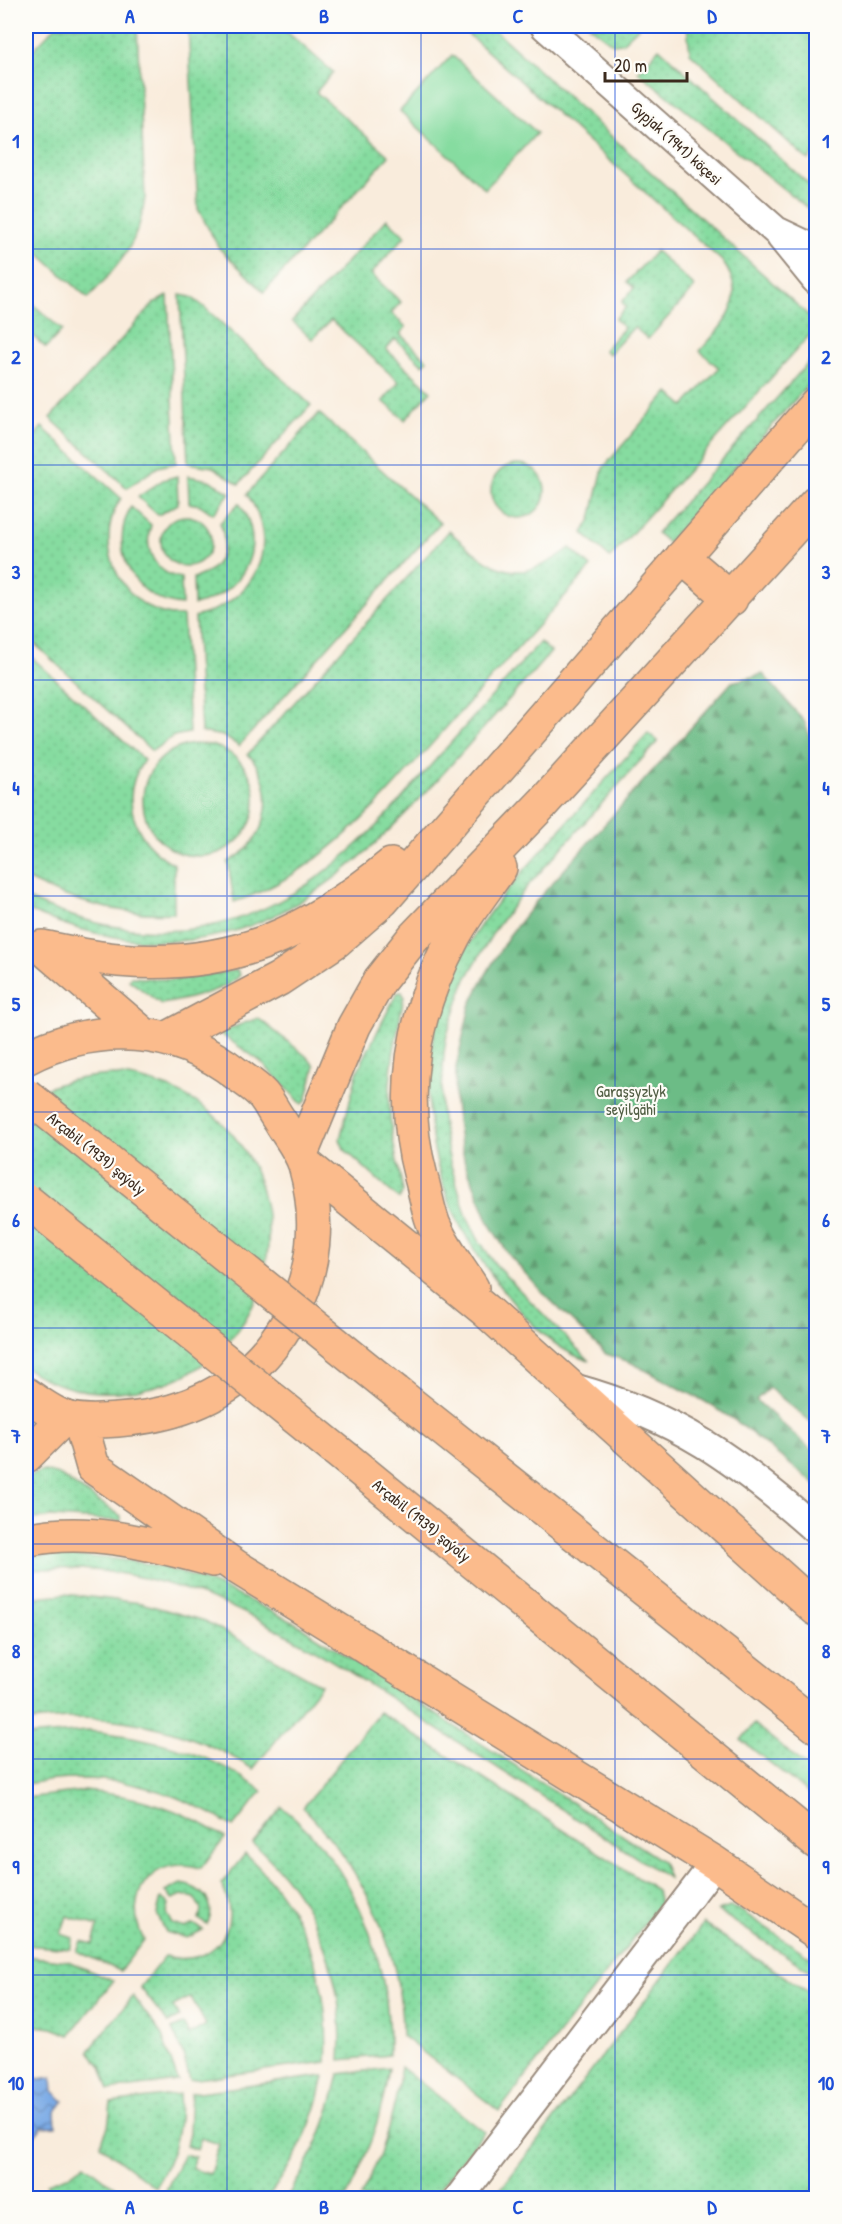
<svg xmlns="http://www.w3.org/2000/svg" width="842" height="2224" viewBox="0 0 842 2224" font-family="'Patrick Hand',sans-serif">
<defs>
<pattern id="grass-dots" width="8" height="8" patternUnits="userSpaceOnUse" patternTransform="scale(1.5)"><rect width="8" height="8" fill="#86dca0"/><path d="M2 2h.1M6 6h.1" fill="none" stroke="#75bd89" stroke-width="1.8" stroke-linecap="round"/></pattern>
<pattern id="forest-firs" width="22" height="20" patternUnits="userSpaceOnUse" patternTransform="scale(1.5)"><rect width="22" height="20" fill="#6cbc86"/><path d="M5 1l3.5 6h-7zM16 11l3.5 6h-7z" fill="#5a996d"/></pattern>
<pattern id="water-waves" width="16" height="10" patternUnits="userSpaceOnUse" patternTransform="scale(1.5)"><rect width="16" height="10" fill="#7cabe6"/><path d="M0 5q4-4 8 0t8 0" fill="none" stroke="#678bba"/></pattern>
</defs>
<rect width="100%" height="100%" fill="#fdfcf7"/>
<filter id="ink" filterUnits="userSpaceOnUse"><feTurbulence type="fractalNoise" baseFrequency=".0167" numOctaves="2"/><feDisplacementMap in="SourceGraphic" scale="12" xChannelSelector="R" yChannelSelector="G"/><feConvolveMatrix kernelMatrix="1 2 1 2 8 2 1 2 1" color-interpolation-filters="sRGB"/></filter>
<filter id="wash" filterUnits="userSpaceOnUse"><feTurbulence type="fractalNoise" baseFrequency=".008" numOctaves="4" result="noise"/><feDisplacementMap in="SourceGraphic" scale="24" xChannelSelector="R" yChannelSelector="G"/><feGaussianBlur stdDeviation="1.35" result="paint"/><feColorMatrix in="noise" values="0 0 0 0 0 0 0 0 0 0 0 0 0 0 0 0 0 1.4 0 .05"/><feComposite in="paint" operator="in"/></filter>
<g filter="url(#wash)">
<rect width="100%" height="100%" fill="#f9ecdc"/>
<!-- grass -->
<path fill="url(#grass-dots)" stroke="#60835f" stroke-width="1.5" d="M56 26H137L145 198C139 245 119 265 88 298L26 242V57Z
M188 26H280L333 72 316 92 389 156 264 292 219 248 198 209Z
M459 26H490L809 316 815 329 610 558 583 533 591 519 603 468 668 392 684 406 719 368 700 351C725 323 750 298 722 261Z
M589 26H640L622 43 613 44Z
M687 26H816V151L808 160 690 53Z
M659 48 816 191V215L638 72Z
M387 219 405 236 371 274 401 302 391 313 406 327 400 334 427 360 423 365 395 339 386 349 431 391 405 420 383 401 399 382 331 320 312 339 292 321Z
M656 251 695 287 648 339 634 327 609 354 604 350 624 328 615 319 626 307 622 302 634 288 627 282Z
M180 295 191 297 203 306 311 405 239 484 213 467 188 463Z
M168 296 176 463 158 467 127 488 50 418 155 302Z
M26 298 62 330 46 348 27 331 26 333Z
M816 354V376L668 543 657 533Z
M319 413 440 523 239 746 223 736 201 732 195 617C254 601 283 548 247 494Z
M42 427 121 498C89 546 124 616 183 616L189 733 174 736 152 751 26 636V446Z
M491 491a27 27 0 1 1 54 0a27 27 0 1 1-54 0Z
M177 476 178 504 158 515 138 497 163 480Z
M188 476 209 480 230 493 213 514 200 505 189 503Z
M239 503C270 547 242 594 194 605L193 578C219 572 230 548 220 523Z
M131 507 151 525C143 550 155 573 181 578L182 605C134 602 107 548 131 507Z
M161 541a25 25 0 1 1 50 0a25 25 0 1 1-50 0Z
M449 531C493 570 516 589 570 548L591 567C545 618 499 669 453 720 390 790 327 872 234 902L228 862C269 842 280 788 248 754Z
M540 642 551 652C517 690 483 729 448 768 324 907 216 990 26 910V898C145 953 251 940 350 851 380 825 405 795 431 765 467 724 504 683 540 642Z
M26 652 144 760C117 799 135 843 174 864V913C121 916 72 902 26 879Z
M648 733 658 741 525 889 494 931 466 979 447 1034 444 1053 441 1110 444 1134 450 1162 466 1214 478 1239 497 1267 589 1361C543 1347 506 1296 479 1257 417 1166 411 1044 466 948 490 907 522 872 554 837 585 802 616 768 648 733Z
M143 800a56 56 0 1 1 112 0a56 56 0 1 1-112 0Z
M237 970 240 975C228 990 181 1001 161 1004L129 980 131 977 173 980Z
M402 992 404 996C397 1036 387 1074 390 1114 391 1141 399 1166 403 1192L399 1199 344 1149 340 1139 358 1070 397 993Z
M258 1018 306 1056 315 1066 306 1101 302 1104 260 1061 222 1035 223 1031Z
M115 1075C327 1100 311 1383 117 1392 86 1394 51 1386 26 1368V1099C54 1082 82 1076 115 1075Z
M44 1471 59 1475 121 1516V1521L51 1517 26 1520V1477Z
M64 1555C90 1557 117 1558 143 1563 197 1573 248 1599 297 1624L662 1861 668 1878C592 1829 516 1780 439 1730 311 1647 187 1555 26 1570V1557Z
M65 1594 141 1603 205 1621 321 1685 253 1769C184 1725 106 1710 26 1722V1598Z
M379 1712 657 1890 660 1904 499 2111 402 2036C403 1950 363 1868 303 1808Z
M754 1724 816 1774V1799L741 1740Z
M88 1731C151 1737 211 1752 262 1791L233 1827C170 1785 101 1770 26 1784V1736Z
M84 1791C136 1795 182 1808 225 1838L201 1868C152 1853 121 1897 144 1940L120 1971 77 1951 81 1941 93 1944 98 1926 67 1916 61 1934 73 1938 70 1949 26 1945V1798Z
M282 1807C356 1866 391 1962 389 2055L340 2060C346 1978 316 1898 253 1843Z
M245 1854C305 1908 331 1983 326 2062L190 2080 183 2054 172 2029 183 2024 189 2035 206 2025 191 1997 173 2006 179 2017 168 2023 140 1987 165 1956C213 1969 245 1928 221 1884Z
M181 1884C202 1887 218 1904 207 1925L199 1919 201 1910 195 1898 182 1895 173 1899 165 1892Z
M161 1898 169 1904 167 1913 173 1924 185 1928 194 1924 203 1930 187 1938 166 1932 157 1914Z
M730 1907 738 1909 816 1961V1975L718 1911Z
M703 1924 816 1997V2185L806 2198H494Z
M26 1956 68 1961 113 1981 70 2035 52 2028 28 2025Z
M133 1996 162 2035 178 2081 109 2090 101 2066 89 2051Z
M401 2067 484 2132 432 2198H360C382 2156 395 2114 401 2067Z
M389 2068C382 2115 368 2156 346 2198H286C313 2160 329 2120 339 2074Z
M324 2076C315 2122 296 2161 267 2198H169L164 2194 184 2154 195 2157 192 2169 210 2174 219 2144 201 2138 197 2150 186 2146 189 2133 191 2093Z
M179 2094C182 2127 173 2160 155 2187L100 2145 108 2127 111 2103Z
M85 2164 129 2198H49L47 2183 70 2175Z"/>
<!-- forest -->
<path fill="url(#forest-firs)" stroke="#547352" stroke-width="1.5" d="M763 674 804 721 816 752V1426L769 1388 756 1400 816 1454V1485L736 1421 704 1401 630 1362 606 1354 542 1292 509 1255 490 1225 465 1163 459 1135 455 1103 456 1067 470 1006 482 981 508 937 538 899 732 682Z"/>
<!-- pitch -->
<path fill="#86dca0" stroke="#60835f" stroke-width="1.5" d="M452 55 537 133 485 189 400 111Z"/>
<!-- water -->
<path fill="url(#water-waves)" stroke="#5c6a82" stroke-width="1.5" d="M27 2069 38 2079 52 2077 53 2091 64 2101 55 2112 56 2126 42 2127 33 2138 26 2132Z"/>
</g>
<g filter="url(#ink)">
<g fill="none" stroke-linecap="round" stroke-linejoin="round">
<defs>
<path id="minor" d="M545 26 776 231 816 250
M781 237 816 280
M573 1388C676 1416 738 1461 816 1530
M459 2198 715 1863"/>
<path id="major" d="M682 557 731 599
M42 947C67 952 93 958 118 960 230 970 307 934 391 865
M43 948 142 1033
M168 1038 279 979 336 941 383 900 816 404
M26 1058C95 1022 176 1025 238 1075 246 1081 256 1087 263 1095 269 1102 274 1113 280 1121 288 1135 300 1149 305 1165 336 1272 281 1380 172 1411 149 1418 86 1426 64 1417 51 1412 37 1402 26 1394
M301 1154 354 1026 380 980 414 937 543 803 816 503
M305 1164 485 1310 816 1609
M472 1288C460 1269 445 1250 436 1230 428 1214 426 1194 421 1177 398 1092 413 1013 454 936 467 912 485 890 500 868
M396 1392 816 1726
M80 1421 93 1467 235 1566 715 1863 816 1932
M26 1456 65 1417
M347 1459 816 1842
M26 1540C88 1526 152 1544 213 1560"/>
</defs>
<!-- minor casing -->
<use href="#minor" stroke="#9a8b7d" stroke-width="32"/>
<!-- major casing -->
<use href="#major" stroke="#9a8b7d" stroke-width="36"/>
<!-- minor -->
<use href="#minor" stroke="#fff" stroke-width="28"/>
<!-- major -->
<use href="#major" stroke="#fbbb8c" stroke-width="33"/>
<defs>
<path id="major-bridge" d="M26 1095 396 1392
M26 1200 347 1459"/>
</defs>
<!-- major-bridge casing -->
<use href="#major-bridge" stroke="#9a8b7d" stroke-width="36" stroke-linecap="butt"/>
<!-- major-bridge -->
<use href="#major-bridge" stroke="#fbbb8c" stroke-width="33"/>
</g>
</g>
<!-- grid -->
<path fill="none" stroke="#1d4ed8" stroke-width="1.5" stroke-opacity="0.55" d="M227 26V2198M421 26V2198M615 26V2198M26 249H816M26 465H816M26 680H816M26 896H816M26 1112H816M26 1328H816M26 1544H816M26 1759H816M26 1975H816"/>
<g text-anchor="middle" stroke-width="4.5" stroke-linejoin="round" paint-order="stroke">
<!-- street labels -->
<g font-size="16" fill="#3b2a1e" stroke="#fdfcf7">
<text transform="translate(677 143) rotate(42)" y="6">Gypjak (1941) köçesi</text>
<text transform="translate(97 1153) rotate(39)" y="6">Arçabil (1939) şaýoly</text>
<text transform="translate(422 1520) rotate(39)" y="6">Arçabil (1939) şaýoly</text>
</g>
<!-- park labels -->
<g font-size="16" fill="#525f45" stroke="#fdfcf7">
<text x="631" y="1097">Garaşsyzlyk<tspan x="631" dy="18">seýilgähi</tspan></text>
</g>
</g>
<!-- margin -->
<rect width="842" height="2224" fill="none" stroke="#fdfcf7" stroke-width="66"/>
<!-- scale -->
<path d="M605 72v9h82v-9" fill="none" stroke="#3b2a1e" stroke-width="3"/>
<text x="614" y="72" font-size="18" fill="#3b2a1e" stroke="#fdfcf7" stroke-width="4.5" paint-order="stroke">20 m</text>
<rect x="33" y="33" width="776" height="2158" fill="none" stroke="#1d4ed8" stroke-width="2"/>
<g font-size="20" text-anchor="middle" font-weight="bold" fill="#1d4ed8">
<text x="130" y="23">A</text>
<text x="324" y="23">B</text>
<text x="518" y="23">C</text>
<text x="712" y="23">D</text>
<text x="16" y="148">1</text>
<text x="826" y="148">1</text>
<text x="16" y="364">2</text>
<text x="826" y="364">2</text>
<text x="16" y="579">3</text>
<text x="826" y="579">3</text>
<text x="16" y="795">4</text>
<text x="826" y="795">4</text>
<text x="16" y="1011">5</text>
<text x="826" y="1011">5</text>
<text x="16" y="1227">6</text>
<text x="826" y="1227">6</text>
<text x="16" y="1443">7</text>
<text x="826" y="1443">7</text>
<text x="16" y="1658">8</text>
<text x="826" y="1658">8</text>
<text x="16" y="1874">9</text>
<text x="826" y="1874">9</text>
<text x="16" y="2090">10</text>
<text x="826" y="2090">10</text>
<text x="130" y="2214">A</text>
<text x="324" y="2214">B</text>
<text x="518" y="2214">C</text>
<text x="712" y="2214">D</text>
</g>
</svg>
